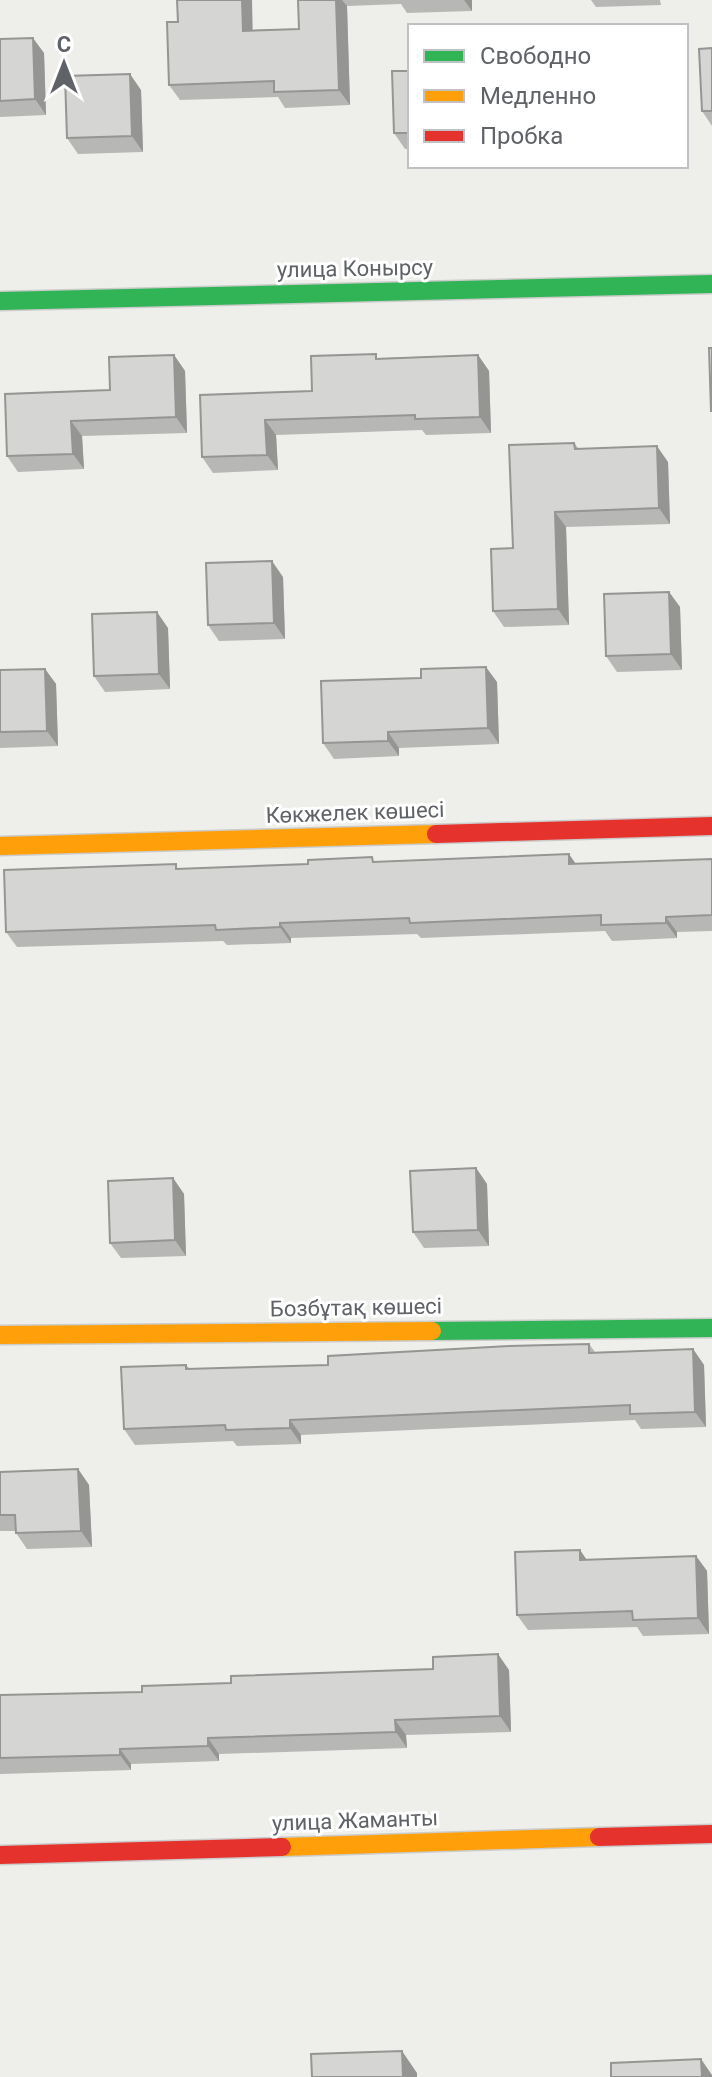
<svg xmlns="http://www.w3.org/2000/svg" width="712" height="2077" viewBox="0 0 712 2077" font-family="Roboto,sans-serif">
<rect width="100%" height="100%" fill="#eeeeea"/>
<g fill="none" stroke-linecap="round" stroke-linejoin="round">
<defs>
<path id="fast" d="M0 301 712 284
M432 1331 712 1328"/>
<path id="slow" d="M0 846 436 834
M0 1335 432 1331
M282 1847 599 1837"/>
<path id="jam" d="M436 834 712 826
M599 1837 712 1834
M0 1855 282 1847"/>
</defs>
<!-- fast casing -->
<use href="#fast" stroke="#cbcccb" stroke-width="21"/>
<!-- slow casing -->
<use href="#slow" stroke="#cbcccb" stroke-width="21"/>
<!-- jam casing -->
<use href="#jam" stroke="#cbcccb" stroke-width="21"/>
<!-- fast -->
<use href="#fast" stroke="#30b455" stroke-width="18"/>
<!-- slow -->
<use href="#slow" stroke="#ff9f0a" stroke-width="18"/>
<!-- jam -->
<use href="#jam" stroke="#e5322d" stroke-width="18"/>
</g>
<!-- wall -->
<path fill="#b7b7b5" d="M298 0H472V11L407 13 401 4 347 6 350 105 285 108 278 97 180 100 169 85 253 30 299 29Z
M591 0H660L661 5 596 7Z
M0 39 44 53 46 115 0 117Z
M712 48V126L702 111Z
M410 71V149H405L394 133Z
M141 90 143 152 78 154 67 138Z
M174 355 185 371 187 433 82 436 84 469 18 472 7 456 110 390Z
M478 355 489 371 491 433 426 435 422 430 276 435 278 470 213 473 202 457 312 391 379 358Z
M574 443 579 449 668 462 670 524 566 527 569 625 504 627 493 611 513 548Z
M283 577 285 639 219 641 208 625Z
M669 592 680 607 682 670 617 672 606 656Z
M168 628 170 689 105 692 94 676Z
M45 669 56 684 58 746 0 748V670Z
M421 678 497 682 499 744 399 748V756L334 759 323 743Z
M712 859V931L677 932V938L612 941 605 931 421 938 417 934 291 938V943L227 945 223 941 17 947 6 932 179 869 376 862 576 864Z
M476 1168 487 1184 489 1246 424 1248 413 1232Z
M173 1178 184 1194 186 1256 121 1258 110 1243Z
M589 1344 595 1352 693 1349 704 1365 706 1427 641 1429 635 1420 301 1435V1444L237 1446 233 1441 135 1445 124 1429 186 1365 190 1369 328 1365Z
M78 1469 89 1485 92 1547 27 1549 16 1533V1531H0V1472Z
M580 1550 586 1560 696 1556 707 1571 709 1634 643 1636 637 1627 528 1630 517 1615Z
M433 1669 509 1670 511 1732 406 1735 407 1748 219 1754V1761L131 1764V1770L0 1774V1695L142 1692 231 1683Z"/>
<!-- shaded-wall -->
<path fill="#959594" d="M242 0H252L253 46 243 31Z
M336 0H342L347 6 350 105 339 90Z
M464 0H472V11Z
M33 38 44 53 46 115 35 99Z
M130 74 141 90 143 152 132 136Z
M174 355 185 371 187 433 176 417Z
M478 355 489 371 491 433 480 417Z
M265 420 276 435 278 470 267 455Z
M71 421 82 436 84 469 73 454Z
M657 446 668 462 670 524 659 508Z
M555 512 566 527 569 625 558 609Z
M272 561 283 577 285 639 274 623Z
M669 592 680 607 682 670 671 654Z
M157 612 168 628 170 689 159 674Z
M486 667 497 682 499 744 488 728Z
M45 669 56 684 58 746 47 731Z
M388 732 399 748V756L388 741Z
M569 854 580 870 569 864Z
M666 917 677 932V938L666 923Z
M280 923 291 938V943L280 927Z
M476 1168 487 1184 489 1246 478 1230Z
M173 1178 184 1194 186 1256 175 1240Z
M693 1349 704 1365 706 1427 695 1412Z
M290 1420 301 1435V1444L290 1428Z
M78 1469 89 1485 92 1547 81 1531Z
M580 1550 591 1566 580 1560Z
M696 1556 707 1571 709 1634 698 1618Z
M498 1654 509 1670 511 1732 500 1716Z
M395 1720 406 1735 407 1748 396 1732Z
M208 1738 219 1754V1761L208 1746Z
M120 1749 131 1764V1770L120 1755Z
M402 2051 417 2073V2077H403Z
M701 2059 712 2075V2077H702Z"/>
<!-- building -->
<path fill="#d5d5d3" stroke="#959594" stroke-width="2" d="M177 0H242L243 31 299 29 298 0H336L339 90 274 92V81L169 85 167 22H178Z
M33 38 35 99 0 101V39Z
M712 48V111H702L699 49Z
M392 71H410V133H394Z
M130 74 132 136 67 138 65 76Z
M709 348H712V411H711Z
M376 354V359L478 355 480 417 415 419V415L265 420 267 455 202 457 200 395 312 391 311 356Z
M174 355 176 417 71 421 73 454 7 456 5 394 110 390 109 357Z
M574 443 575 449 657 446 659 508 555 512 558 609 493 611 491 549 513 548 509 445Z
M272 561 274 623 208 625 206 563Z
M669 592 671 654 606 656 604 594Z
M157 612 159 674 94 676 92 614Z
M486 667 488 728 388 732V741L323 743 321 681 421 678V669Z
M45 669 47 731 0 732V670Z
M569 854V864L712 859V915L666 917V923L601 925V915L410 923 409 918 280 923V927L216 930 215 925 6 932 4 870 176 864V869L308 864V860L372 857 373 862Z
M476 1168 478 1230 413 1232 410 1171Z
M173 1178 175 1240 110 1243 108 1181Z
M589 1344V1353L693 1349 695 1412 630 1414V1405L290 1420V1428L226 1430 225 1425 124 1429 121 1367 186 1365V1369L328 1365V1356L509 1346Z
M78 1469 81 1531 16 1533 15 1515H0V1472Z
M580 1550V1560L696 1556 698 1618 633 1620 632 1611 517 1615 515 1552Z
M498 1654 500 1716 395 1720 396 1732 208 1738V1746L120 1749V1755L0 1758V1695L142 1692V1686L231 1683V1676L433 1669V1657Z
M402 2051 403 2077H312L311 2054Z
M701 2059 702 2077H611V2063Z"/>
<g text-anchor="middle" stroke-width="6" stroke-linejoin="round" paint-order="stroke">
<!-- street labels -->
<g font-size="22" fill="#5f6367" stroke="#fff">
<text transform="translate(355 268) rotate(-1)" y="8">улица Конырсу</text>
<text transform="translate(355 812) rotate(-2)" y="8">Көкжелек көшесі</text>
<text transform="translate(356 1307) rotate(-1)" y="8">Бозбұтақ көшесі</text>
<text transform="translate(355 1820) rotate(-2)" y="8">улица Жаманты</text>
</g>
</g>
<!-- legend -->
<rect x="408" y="24" width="280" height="144" fill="#ffffff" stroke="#bfc1c2" stroke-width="2"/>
<rect x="424" y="50" width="40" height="12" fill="#30b455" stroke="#bfc1c2" stroke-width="2"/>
<text x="480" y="64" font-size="24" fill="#5f6367">Свободно</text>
<rect x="424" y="90" width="40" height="12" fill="#ff9f0a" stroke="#bfc1c2" stroke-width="2"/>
<text x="480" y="104" font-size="24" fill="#5f6367">Медленно</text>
<rect x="424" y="130" width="40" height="12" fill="#e5322d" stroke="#bfc1c2" stroke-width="2"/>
<text x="480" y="144" font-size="24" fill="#5f6367">Пробка</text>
<!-- north arrow -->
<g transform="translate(64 64)" stroke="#ffffff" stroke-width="6" paint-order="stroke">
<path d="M0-6L14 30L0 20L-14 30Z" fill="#5f6367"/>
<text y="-12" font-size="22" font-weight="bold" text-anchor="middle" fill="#5f6367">С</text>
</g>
</svg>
